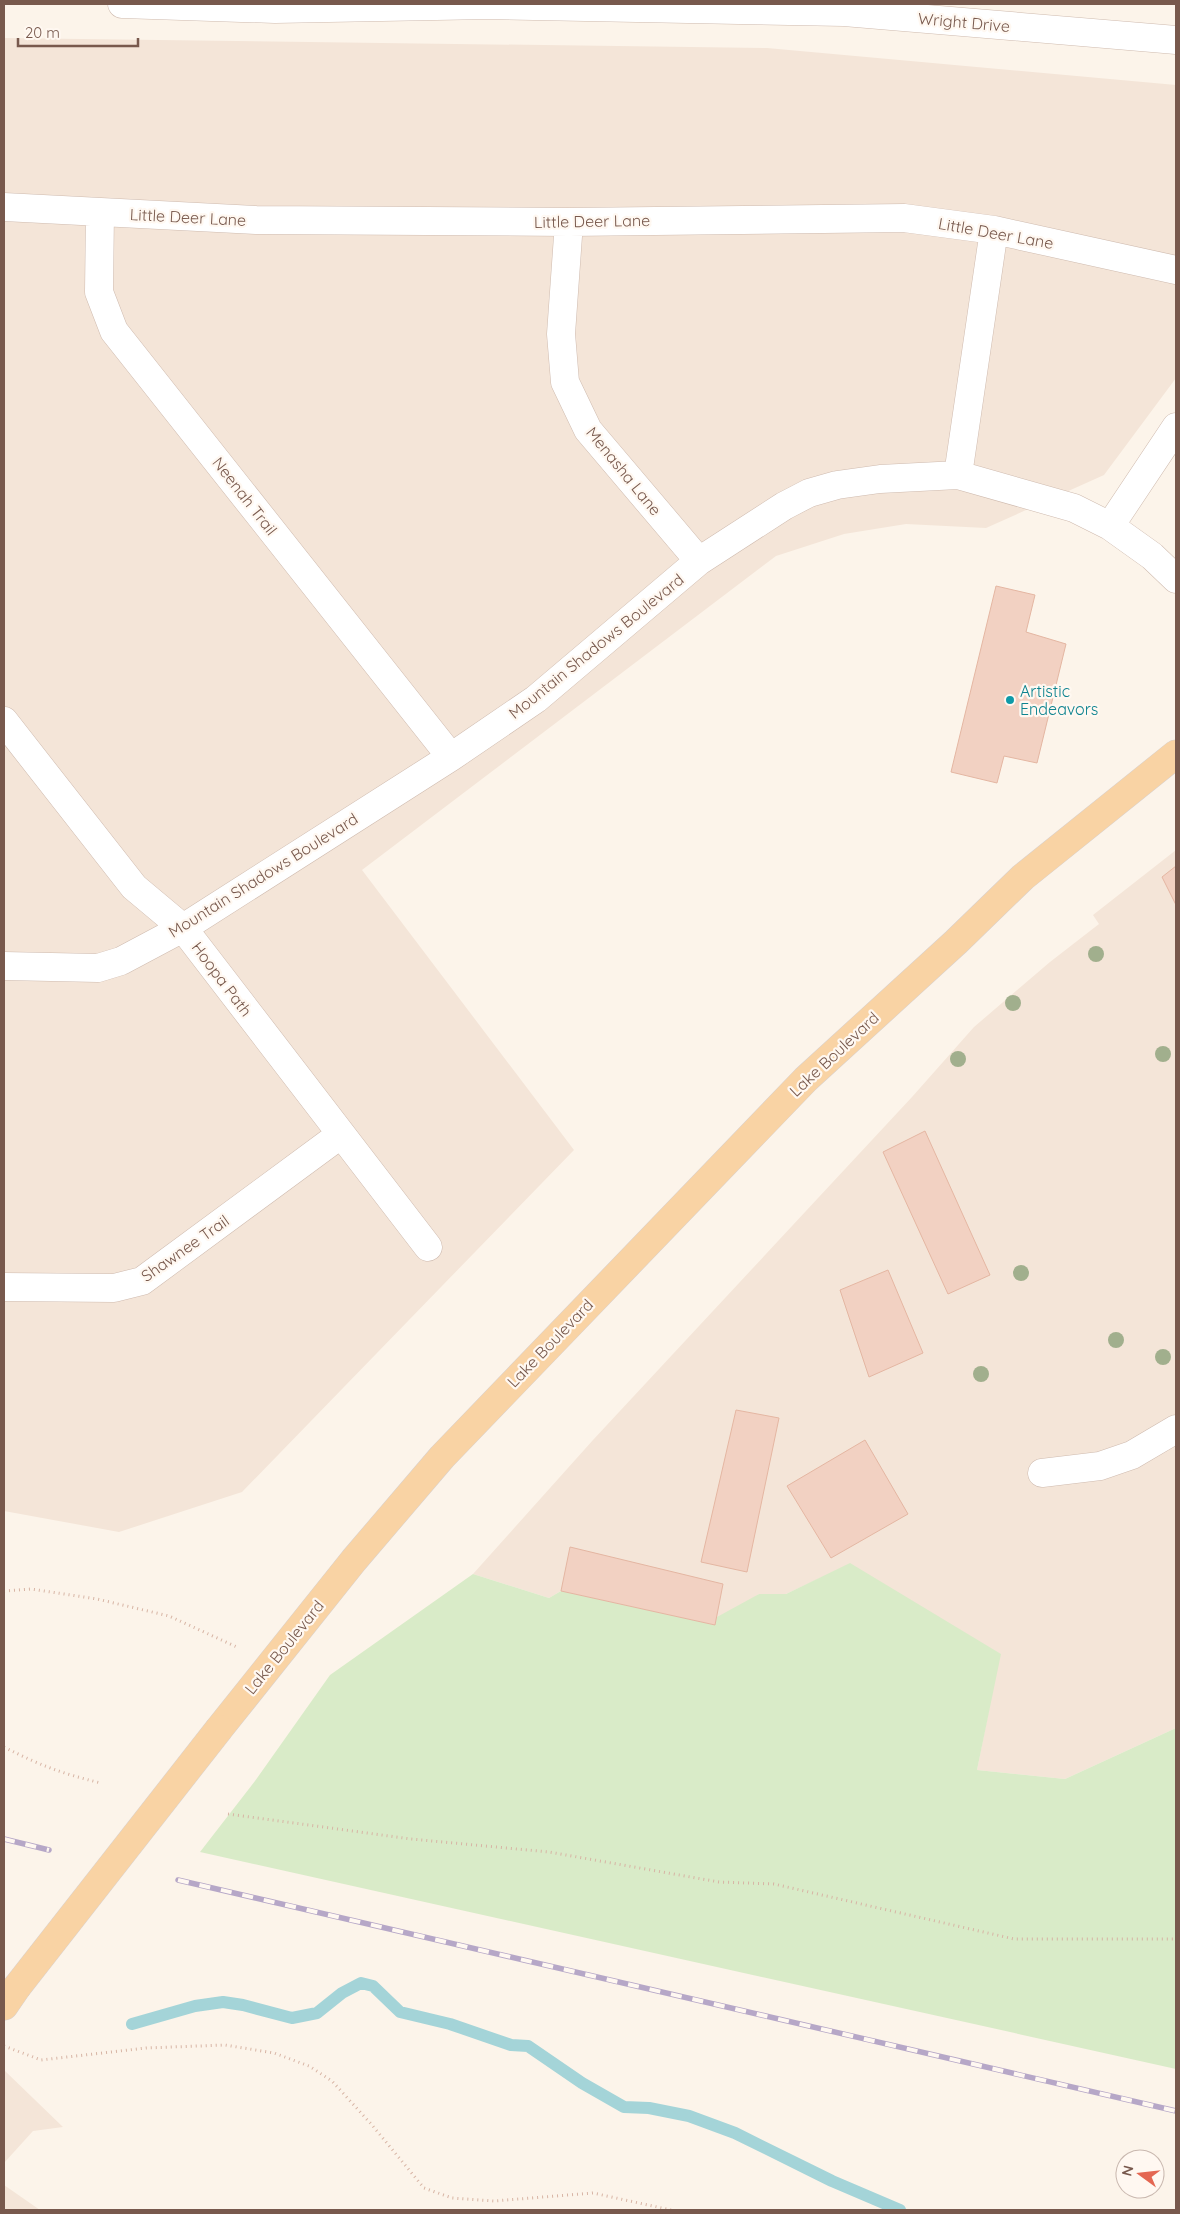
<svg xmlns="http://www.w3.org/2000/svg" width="1180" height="2214" viewBox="0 0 1180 2214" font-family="Quicksand,sans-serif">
<rect width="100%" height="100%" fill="#fcf4ea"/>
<!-- residential -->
<path fill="#f4e5d8" d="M4 38 767 48 1176 85V378L1104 475 986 528 906 524 844 534 776 556 362 870 574 1150 242 1492 119 1532 4 1511Z
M1176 850V1728L1065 1779 977 1770 1000 1654 850 1564 786 1594H759L715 1625 561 1591 549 1598 473 1574 593 1440 912 1097 974 1027 1050 962 1099 924 1093 915Z
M4 2070 63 2127 33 2131 4 2163Z
M4 2185 40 2210H4Z"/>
<!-- green -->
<path fill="#d9ebc8" d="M850 1563 1001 1654 977 1770 1065 1779 1176 1728V2069L200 1852 255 1781 330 1675 473 1574 549 1598 561 1591 715 1625 717 1617 759 1594H786Z"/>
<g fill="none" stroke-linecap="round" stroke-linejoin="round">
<!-- stream -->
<path stroke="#a4d4d8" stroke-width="12" d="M132 2024 195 2006 223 2002 243 2005 292 2018 317 2013 342 1993 361 1983 373 1986 400 2012 450 2024 511 2045 528 2046 582 2083 624 2107 649 2108 689 2116 735 2133 832 2181 900 2210"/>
</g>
<!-- building -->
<path fill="#f2d1c2" stroke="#e4b6a2" d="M996 586 1035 595 1026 632 1066 644 1037 763 1004 756 997 783 951 772Z
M1176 866V905L1162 877Z
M925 1131 990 1275 948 1294 883 1152Z
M888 1270 923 1353 869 1377 840 1290Z
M736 1410 779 1418 747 1572 701 1562Z
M865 1440 908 1514 831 1558 787 1486Z
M570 1547 723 1584 715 1625 561 1591Z"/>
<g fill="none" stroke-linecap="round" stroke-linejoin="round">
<defs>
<path id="minor" d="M122 4 275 9 489 5 844 12 1176 40
M4 207 256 220 569 222 904 218 994 230 1176 270
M100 212 99 292 114 331 451 757
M569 222 561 334 565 382 588 430 699 561
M958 475 994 230
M1110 526 1176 427
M4 721 134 887 183 928 428 1247
M4 966 98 968 121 961 183 928 451 757 536 699 699 561 784 506 809 493 837 485 880 479 958 475 1074 508 1110 526 1152 556 1176 579
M4 1287 114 1288 142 1281 340 1135
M1042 1473 1100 1466 1132 1455 1176 1429"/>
<path id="major" d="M219 1729 354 1560 442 1457 806 1079 956 942 1023 877 1176 754
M4 2006 17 1987"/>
</defs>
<!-- minor casing -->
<use href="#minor" stroke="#cfbbaf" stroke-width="29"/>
<!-- major casing -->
<use href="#major" stroke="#d9d1cd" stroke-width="29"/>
<!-- path -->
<path stroke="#d7b4a4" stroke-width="3" stroke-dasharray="1 4" stroke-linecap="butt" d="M4 1591 31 1589 97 1599 169 1616 239 1648
M4 1747C39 1765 63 1774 101 1783
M228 1814 411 1839 549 1852 719 1882 774 1884 1014 1939H1176
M4 2046 41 2060 146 2048 225 2045 274 2053 309 2066 332 2081 372 2125 424 2188 452 2198 494 2201 593 2193 671 2210"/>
<!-- minor -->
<use href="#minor" stroke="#fff" stroke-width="28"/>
<!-- major -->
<use href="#major" stroke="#f9d3a4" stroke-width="28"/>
<defs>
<path id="rail" d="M4 1839 49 1850
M178 1880 1176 2111"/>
</defs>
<!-- rail casing -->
<use href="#rail" stroke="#b6a7c7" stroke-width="5.5"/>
<!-- rail -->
<use href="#rail" stroke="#fff8f1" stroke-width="4" stroke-dasharray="11" stroke-linecap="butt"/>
<defs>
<path id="major-bridge" d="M17 1987 219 1729"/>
</defs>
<!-- major-bridge casing -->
<use href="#major-bridge" stroke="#d9d1cd" stroke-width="29" stroke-linecap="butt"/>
<!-- major-bridge -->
<use href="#major-bridge" stroke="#f9d3a4" stroke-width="28"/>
</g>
<!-- trees -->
<g fill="#a1af8d">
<circle cx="1096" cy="954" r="8"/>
<circle cx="1013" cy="1003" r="8"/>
<circle cx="1163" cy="1054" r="8"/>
<circle cx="958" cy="1059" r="8"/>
<circle cx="1021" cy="1273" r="8"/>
<circle cx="1116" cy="1340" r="8"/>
<circle cx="1163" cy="1357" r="8"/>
<circle cx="981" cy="1374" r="8"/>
</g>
<!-- markers -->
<circle fill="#0f9aa8" stroke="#fff8f1" stroke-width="2" cx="1010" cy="700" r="5"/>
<g text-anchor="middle" stroke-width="4.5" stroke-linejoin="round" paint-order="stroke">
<!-- street labels -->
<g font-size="16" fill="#78594d" stroke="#fff8f1">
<text transform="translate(964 22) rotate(5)" y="6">Wright Drive</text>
<text transform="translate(188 217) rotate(3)" y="6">Little Deer Lane</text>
<text transform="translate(592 221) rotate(-1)" y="6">Little Deer Lane</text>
<text transform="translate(996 233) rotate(10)" y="6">Little Deer Lane</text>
<text transform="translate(624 471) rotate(51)" y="6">Menasha Lane</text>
<text transform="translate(245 496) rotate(52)" y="6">Neenah Trail</text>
<text transform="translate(596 646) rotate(-39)" y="6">Mountain Shadows Boulevard</text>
<text transform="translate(263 875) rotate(-32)" y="6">Mountain Shadows Boulevard</text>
<text transform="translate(222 979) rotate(53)" y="6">Hoopa Path</text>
<text transform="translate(834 1054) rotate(-43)" y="6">Lake Boulevard</text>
<text transform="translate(185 1248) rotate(-35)" y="6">Shawnee Trail</text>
<text transform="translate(550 1343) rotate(-46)" y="6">Lake Boulevard</text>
<text transform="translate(284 1647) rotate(-51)" y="6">Lake Boulevard</text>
</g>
<!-- culture labels -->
<g font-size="16" fill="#0d838f" stroke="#fff8f1" text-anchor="start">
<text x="1020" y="697">Artistic<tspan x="1020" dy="18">Endeavors</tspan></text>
</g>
</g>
<!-- border -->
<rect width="1180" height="2214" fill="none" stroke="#78594d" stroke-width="10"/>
<!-- north arrow -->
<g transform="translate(1140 2174) rotate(285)"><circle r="24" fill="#fff8f1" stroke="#c9b8af"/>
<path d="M0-4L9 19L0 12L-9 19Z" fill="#e46752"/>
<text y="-8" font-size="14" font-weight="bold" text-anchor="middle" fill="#78594d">N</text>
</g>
<!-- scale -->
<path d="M18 38v8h120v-8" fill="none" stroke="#78594d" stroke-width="2.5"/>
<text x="25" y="38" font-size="15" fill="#78594d" stroke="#fff8f1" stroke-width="4" paint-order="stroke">20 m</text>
</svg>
